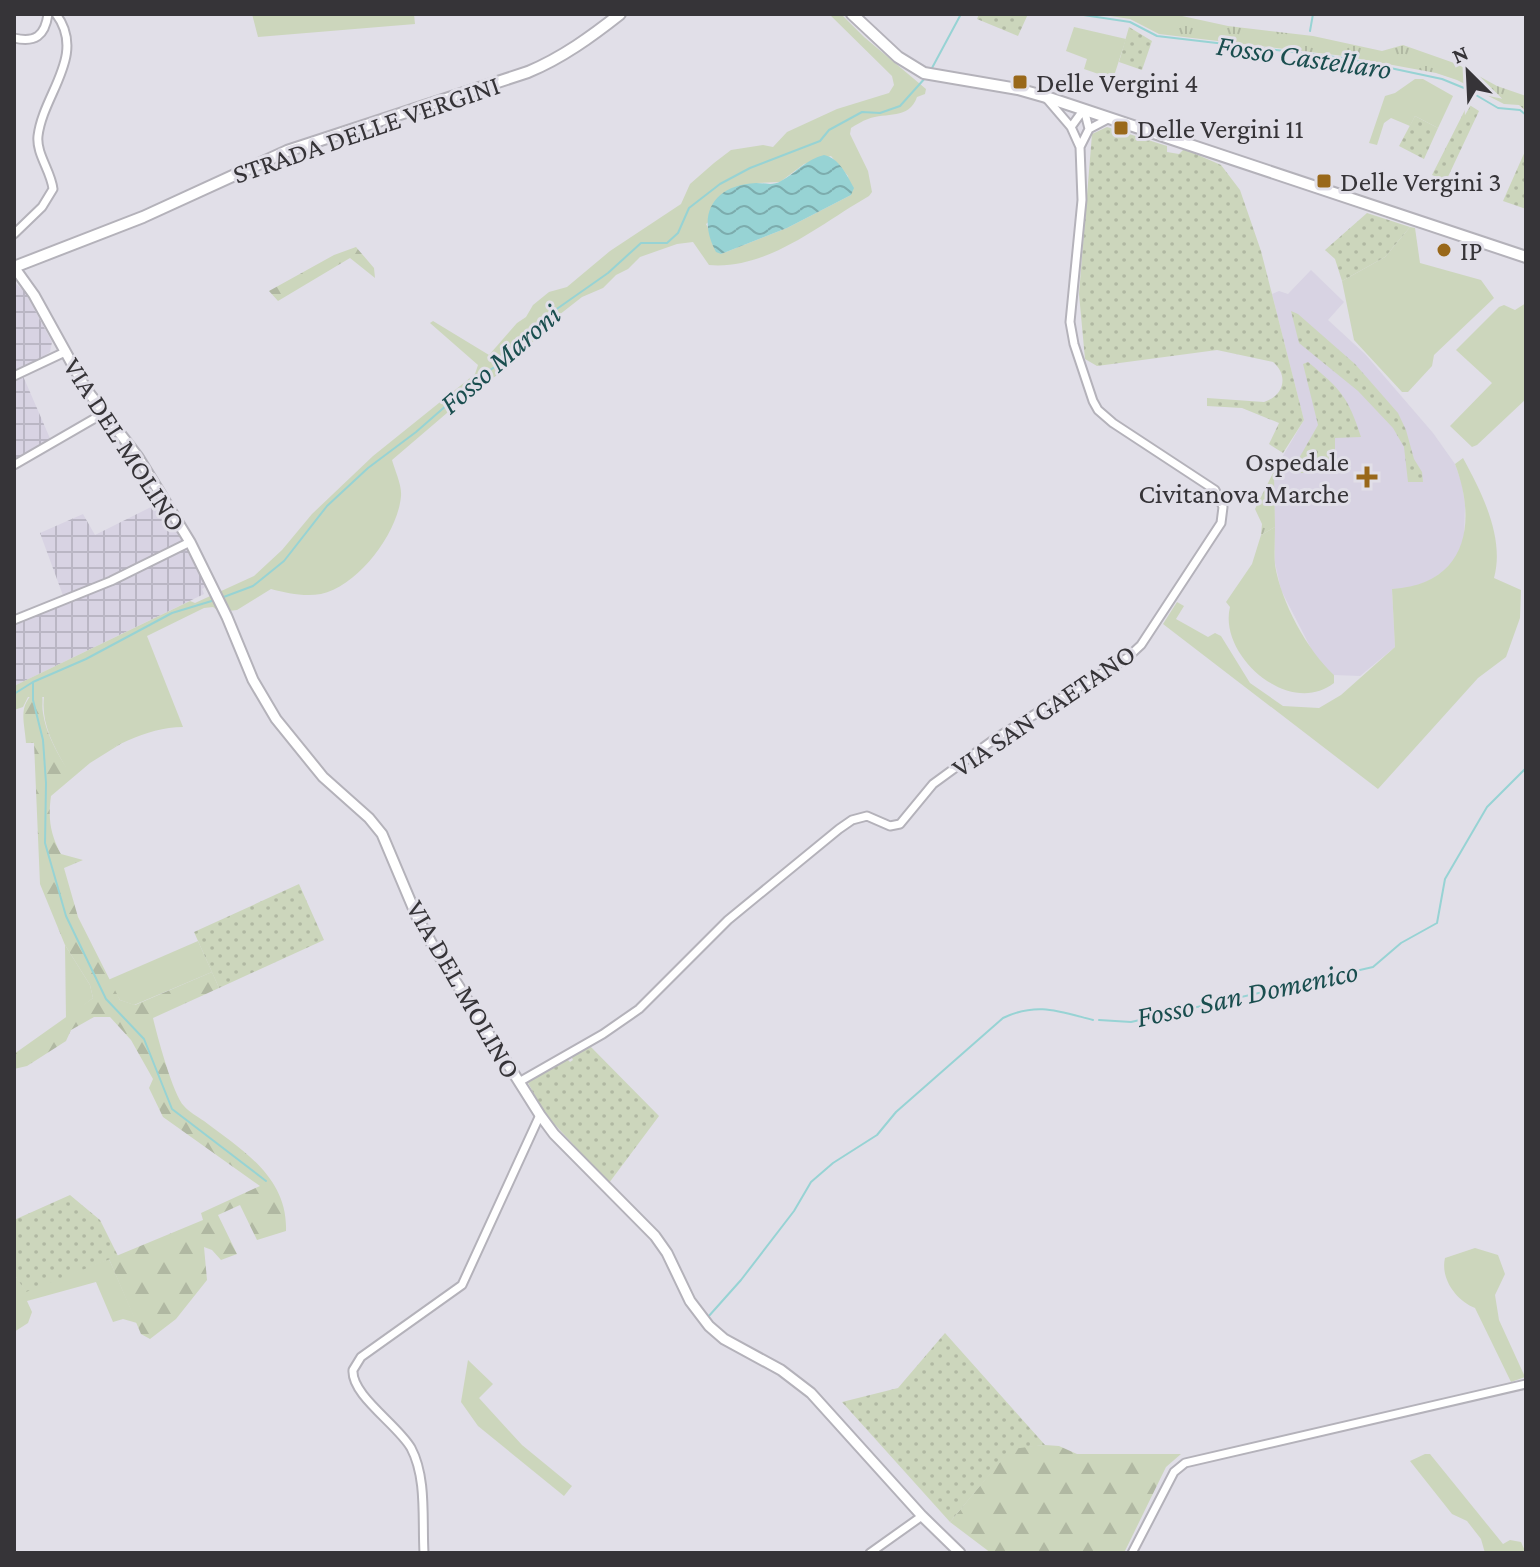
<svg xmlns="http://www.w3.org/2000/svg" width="1540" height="1567" viewBox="0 0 1540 1567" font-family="'Crimson Pro',serif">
<defs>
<pattern id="industrial-grid" width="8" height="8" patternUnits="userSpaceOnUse" patternTransform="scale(2)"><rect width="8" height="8" fill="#d8d3e3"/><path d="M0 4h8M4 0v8" fill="none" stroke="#bab6c4"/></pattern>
<pattern id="forest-firs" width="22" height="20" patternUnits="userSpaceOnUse" patternTransform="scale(2)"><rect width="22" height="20" fill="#ccd6bc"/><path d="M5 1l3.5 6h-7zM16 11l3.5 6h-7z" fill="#b0b8a2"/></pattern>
<pattern id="park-tufts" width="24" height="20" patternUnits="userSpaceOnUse" patternTransform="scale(2)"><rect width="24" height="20" fill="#ccd6bc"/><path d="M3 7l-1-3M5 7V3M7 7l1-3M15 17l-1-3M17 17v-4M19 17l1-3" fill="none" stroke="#b0b8a2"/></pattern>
<pattern id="garden-dots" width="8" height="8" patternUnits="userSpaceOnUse" patternTransform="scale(2)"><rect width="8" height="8" fill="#ccd6bc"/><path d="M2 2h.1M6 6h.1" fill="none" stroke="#b0b8a2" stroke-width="1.8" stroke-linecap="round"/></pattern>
<pattern id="water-waves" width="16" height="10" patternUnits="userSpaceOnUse" patternTransform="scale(2)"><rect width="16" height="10" fill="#97d3d4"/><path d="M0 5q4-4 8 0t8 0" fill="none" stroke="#7cacad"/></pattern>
</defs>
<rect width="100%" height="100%" fill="#e1dfe8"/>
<!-- industrial -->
<path fill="url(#industrial-grid)" d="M14 282 25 292 52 342 50 352 44 356 20 369 52 443 14 465Z
M161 502 207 586 202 589 204 594 14 686V620L65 601 40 533 83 514 95 535Z"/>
<!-- built -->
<path fill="#d8d3e3" d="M1311 270 1344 302 1328 320 1365 354 1433 433 1455 464 1462 484 1465 505 1464 539 1458 553 1448 568 1432 579 1412 588 1392 589 1395 647 1360 676 1334 675 1317 660 1281 590 1275 563 1274 471 1304 420 1272 294 1279 291 1288 294Z"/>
<!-- grass -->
<path fill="#ccd6bc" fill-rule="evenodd" d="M252 14H414L415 24 258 37Z
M829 14H841L864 37 926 89 925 94 917 97C909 120 886 112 868 119 862 121 856 125 851 128L850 134 868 171 872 192 869 196C820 224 768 270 709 265L693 242 677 244 640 257 628 269 616 275 603 288 582 297 559 315 504 371 475 389 392 460C395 471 402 485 401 496 398 533 358 586 321 594 304 597 287 593 271 589L237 610 220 612 213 607 204 608 147 636 183 727C141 727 104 755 66 768 53 745 41 723 44 697H28L23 707 14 710V686L190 601 195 603 254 576 282 550 312 514 373 456 475 374 478 365 430 323 433 321 489 355 517 323 526 317 533 305 549 292 567 287 610 251 681 204 690 184 714 163 731 150 763 145 773 147 787 132 837 109 889 93 894 85 892 76ZM831 156 848 176 851 195 787 228 721 254 706 224 757 183 780 182 804 164Z
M1074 27 1126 39 1113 79 1084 69 1087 59 1066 51Z
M1415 79H1423L1453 96 1438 128 1415 116 1410 126 1391 118 1384 123 1377 145 1369 143 1385 96 1395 93Z
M1410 227 1415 228 1420 263 1481 280 1494 298 1434 355 1432 366 1408 392H1402L1354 340 1342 281 1385 257Z
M1526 303V399L1477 445 1472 447 1450 426 1492 383 1456 350 1499 307 1504 305 1515 310Z
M1463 458C1482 493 1505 538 1494 578L1521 590 1520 618 1506 657 1478 678 1378 789 1163 624 1177 602 1184 606 1176 619 1208 637 1215 633 1221 636 1250 683 1283 706 1319 708 1341 695 1395 647 1392 589C1466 585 1478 524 1455 464Z
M1275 527C1275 540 1274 553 1275 565 1281 602 1307 650 1334 675V683C1289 718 1218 655 1230 607L1226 602 1252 564 1261 535Z
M198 941 212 972 134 1005 120 1000 108 980Z
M65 945 90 985 93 998 66 1019Z
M1475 1248 1498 1255 1505 1274 1495 1295 1499 1320 1525 1377 1511 1382 1475 1308C1457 1301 1440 1279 1445 1258Z
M109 1259 137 1323 123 1319 113 1322 96 1282 27 1301 32 1312 28 1323 14 1332V1274L26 1291Z
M468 1360 493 1384 479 1398 522 1445 572 1486 564 1496 478 1426 461 1402Z
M1425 1454H1430L1503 1544 1510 1540 1521 1542 1526 1553H1485L1481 1539 1467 1521 1452 1514 1410 1461Z"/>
<!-- forest -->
<path fill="url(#forest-firs)" d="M356 247 374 268 375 278 350 258 278 301 269 291 334 255Z
M39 688C45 698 41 703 43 713 46 733 56 751 66 767L122 743 90 763 51 796C48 818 50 834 61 854L83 860 64 868 78 917 120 1000 135 1005 212 972 219 988 153 1018C157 1035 173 1095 184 1106 189 1112 198 1117 204 1121 242 1150 288 1177 286 1231L257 1240 240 1205 218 1215 237 1254 221 1260 212 1250 204 1247 207 1280 176 1319 150 1339 141 1334 109 1259 203 1220 201 1213 260 1186 163 1117 149 1088 153 1079 131 1040 110 1017H94L71 1030 66 1041 27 1066 14 1069V1054L93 998 90 985 65 945 40 884 34 743H26C24 718 17 705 39 688Z
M1045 1445 1059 1446 1077 1454H1181L1166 1467 1124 1553H991L950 1522 1011 1448Z"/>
<!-- park -->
<path fill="url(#park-tufts)" d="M1097 14H1173L1228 26 1313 36 1382 51 1403 45 1457 64 1497 86 1526 96V111L1519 105 1504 104 1457 80 1436 73 1344 56 1159 34 1130 19Z
M1274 471 1275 527 1261 535 1262 524 1255 509Z"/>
<!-- garden -->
<path fill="url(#garden-dots)" d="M979 14H1028L1018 36 977 19Z
M1129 27 1152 41 1142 70 1119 62Z
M1468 104 1479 111 1446 181 1432 175Z
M1415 116 1438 128 1424 159 1399 146Z
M1107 127 1167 146V152L1179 154 1184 149 1221 165 1240 190 1261 251 1304 420 1283 453 1269 444 1279 423 1242 408 1207 406V398L1264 402C1284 396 1289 375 1273 362L1217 350 1097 366 1085 359 1079 294 1092 134Z
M1526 149V209L1503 201Z
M1367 213 1410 227 1385 257 1342 281 1335 259 1325 250Z
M1291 311 1298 314 1355 364 1398 413 1406 430 1414 459 1422 472 1423 482H1408L1404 447 1393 428 1358 391 1299 343Z
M1308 362C1340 389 1348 396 1361 437L1335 438V472L1301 473 1294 467 1318 425 1303 364Z
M299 884 324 940 219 988 194 932Z
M588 1044 659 1116 609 1183 545 1114 527 1081 566 1058 570 1062 573 1060 570 1054Z
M70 1195 100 1220 118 1256 26 1292 14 1274V1220Z
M945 1333 1045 1445 1011 1449 950 1522 842 1402 898 1388Z"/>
<!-- water -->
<path fill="url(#water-waves)" d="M824 155C839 158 847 175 854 188L851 195 787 228 721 254 716 252C696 215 713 185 756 183 765 183 773 186 781 181 796 173 806 159 824 155Z"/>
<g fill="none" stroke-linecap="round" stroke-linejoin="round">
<!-- stream -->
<path stroke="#97d3d4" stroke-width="2" d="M1077 14 1130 22 1157 36 1343 58 1442 79 1464 88 1498 108 1520 110 1526 115
M1310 31 1313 14
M932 68 961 14
M1526 130V132
M221 598 253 586 284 561 327 506 368 468 416 432 479 377 512 356 551 313 608 273 641 243H667L678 233 689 208 720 184 750 168 820 141 829 130 862 112 880 113 900 106 926 77
M33 683V700L43 740 46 783 45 843 66 916 106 999 144 1039 172 1109 266 1181
M14 694 33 682 86 659 172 613 215 600
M1099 1020 1131 1022 1373 967 1401 943 1437 923 1445 879 1487 807 1526 768
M708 1317 741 1280 794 1211 811 1182 833 1163 877 1135 896 1112 1003 1018C1037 1002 1058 1011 1093 1020"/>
<defs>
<path id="minor" d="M14 38C35 43 45 36 48 14
M1071 127 1084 109 1089 129
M1080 147 1089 129 1108 119
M14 234 42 207 53 189C51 171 36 154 38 136 43 94 87 55 56 14
M14 376 65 352
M14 465 104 413
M14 620 111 581 190 542
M519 1082 603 1034 639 1009 728 920 839 829 852 820 867 816 890 826 900 824 933 784 996 738 1127 658 1141 645 1221 523 1223 507 1215 490 1113 423 1098 410 1093 401 1074 344 1070 322 1082 200 1080 147 1071 127 1047 99
M424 1553C422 1520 427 1478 411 1448 398 1425 351 1395 353 1370L361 1357 462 1285 540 1115
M870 1553 922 1516
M1132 1553 1174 1472 1185 1463 1526 1384"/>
<path id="tertiary" d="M14 267 34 295 86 389 138 457 190 542 227 617 253 680 276 719 323 777 369 818 382 834 417 917 433 946 540 1115 554 1134 655 1236 667 1253 690 1301 709 1326 724 1339 781 1370 811 1393 922 1516 960 1553"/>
<path id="secondary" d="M852 14 898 57 924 73 1018 89 1046 97 1526 257
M14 267 143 217 287 151 528 72C562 58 592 36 620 14"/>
</defs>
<!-- minor casing -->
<use href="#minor" stroke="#b4b2ba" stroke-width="11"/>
<!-- tertiary casing -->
<use href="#tertiary" stroke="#b4b2ba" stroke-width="13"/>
<!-- secondary casing -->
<use href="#secondary" stroke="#b4b2ba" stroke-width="14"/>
<!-- minor -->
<use href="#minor" stroke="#fff" stroke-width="7"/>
<!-- tertiary -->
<use href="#tertiary" stroke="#fff" stroke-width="9"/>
<!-- secondary -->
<use href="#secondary" stroke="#fff" stroke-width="10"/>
</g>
<!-- markers -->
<g fill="#99681a" stroke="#e1dfe8" stroke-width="3">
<rect x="1012" y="74" width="16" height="16" rx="4"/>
<rect x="1113" y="120" width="16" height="16" rx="4"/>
<rect x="1316" y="173" width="16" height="16" rx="4"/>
<circle cx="1444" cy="250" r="8"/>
<path d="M1363 465h8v8h8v8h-8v8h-8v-8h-8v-8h8z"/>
</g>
<g text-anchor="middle" stroke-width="6" stroke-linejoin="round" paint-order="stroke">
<!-- poi labels -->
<g font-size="28" fill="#363438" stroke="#e1dfe8" text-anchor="start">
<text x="1036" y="92">Delle Vergini 4</text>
<text x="1137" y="138">Delle Vergini 11</text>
<text x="1340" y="191">Delle Vergini 3</text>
<text x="1460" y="260">IP</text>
<text x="1349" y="471" text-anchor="end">Ospedale<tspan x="1349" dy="32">Civitanova Marche</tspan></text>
</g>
<!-- street labels -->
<g font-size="28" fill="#363438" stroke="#e1dfe8">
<text transform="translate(366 129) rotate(-19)" y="10">STRADA DELLE VERGINI</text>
<text transform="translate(125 444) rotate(57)" y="10">VIA DEL MOLINO</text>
<text transform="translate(1043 710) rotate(-34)" y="10">VIA SAN GAETANO</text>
<text transform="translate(464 989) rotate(60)" y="10">VIA DEL MOLINO</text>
</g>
<!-- water labels -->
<g font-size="30" font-style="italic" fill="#1a4e4f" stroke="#e1dfe8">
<text transform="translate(1304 57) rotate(8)" y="10">Fosso Castellaro</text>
<text transform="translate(500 359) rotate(-41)" y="10">Fosso Maroni</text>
<text transform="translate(1247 994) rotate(-12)" y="10">Fosso San Domenico</text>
</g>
</g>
<!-- border -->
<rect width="1540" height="1567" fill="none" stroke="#363438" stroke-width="32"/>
<!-- north arrow -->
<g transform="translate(1468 72) rotate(336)" stroke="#e1dfe8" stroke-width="6" paint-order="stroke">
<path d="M0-6L14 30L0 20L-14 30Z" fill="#363438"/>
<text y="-12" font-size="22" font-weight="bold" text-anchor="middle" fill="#363438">N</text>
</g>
</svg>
